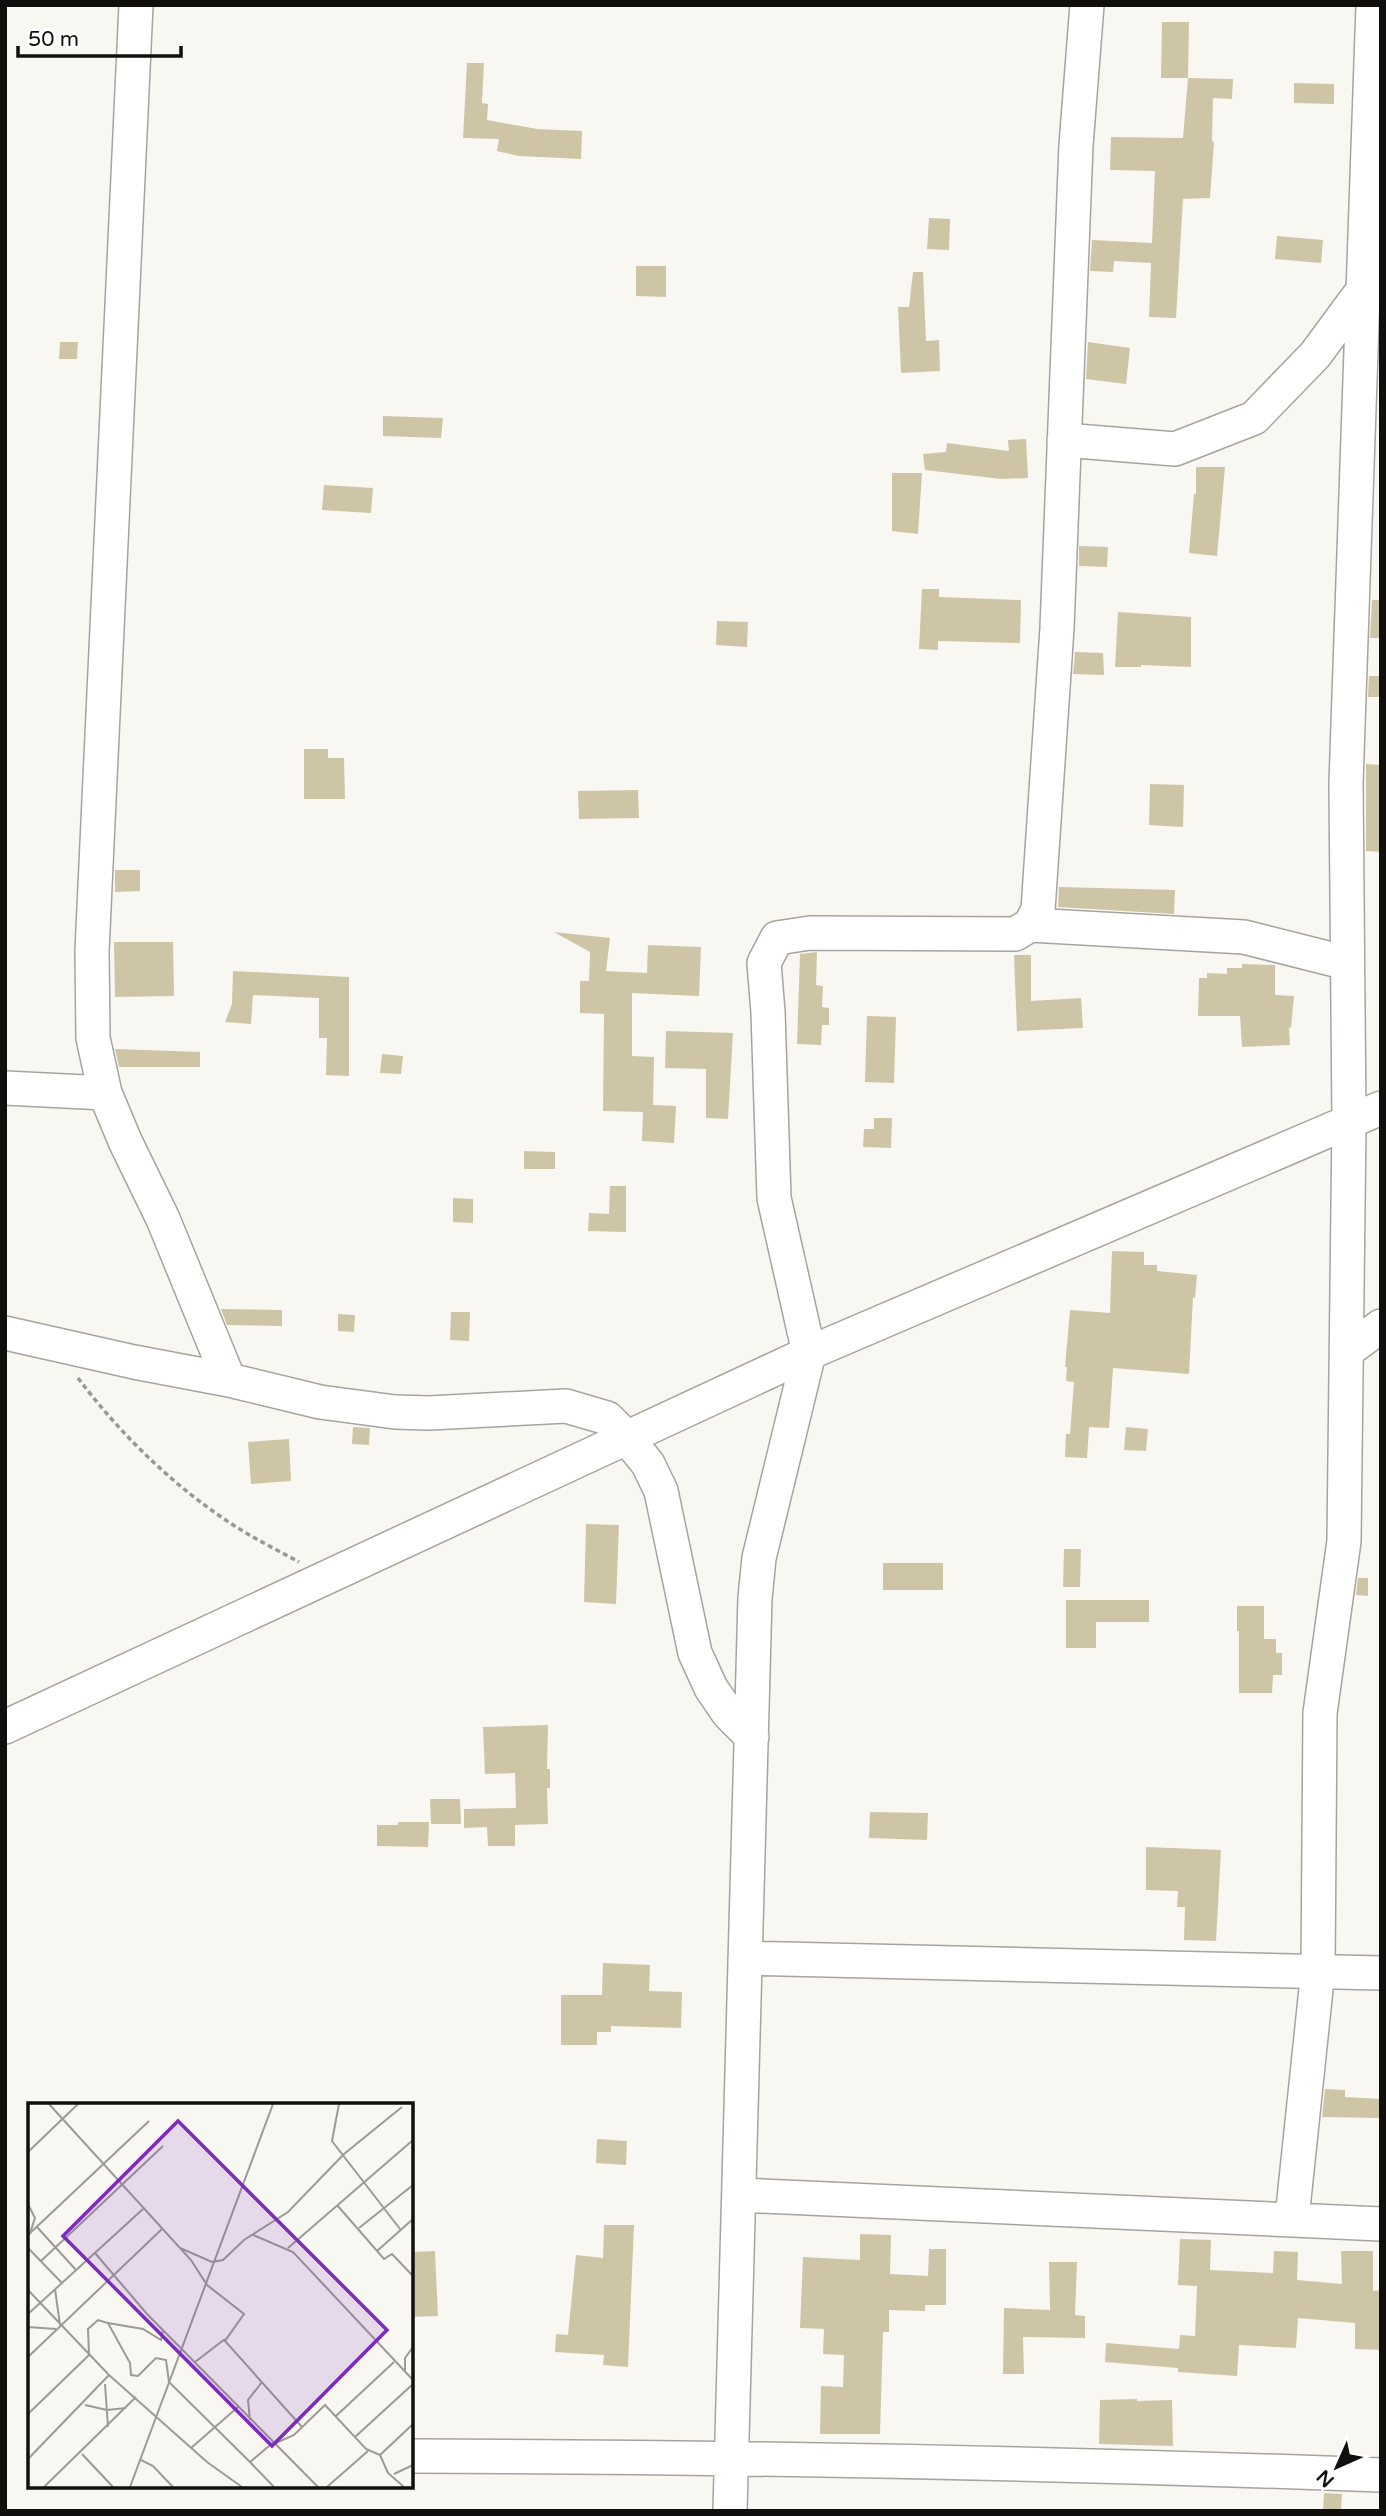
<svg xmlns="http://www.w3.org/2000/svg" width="1386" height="2516" viewBox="0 0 1386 2516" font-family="'Varela Round',sans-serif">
<rect width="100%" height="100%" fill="#f9f7f2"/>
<!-- building -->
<path fill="#cec5a7" d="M1162 22H1189L1188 78H1161Z
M467 63H484L482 103 488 104 487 120 537 129 582 131 581 159 519 156 497 151 499 139 463 138Z
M1188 78 1233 79 1232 99 1213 98 1212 141 1214 142 1210 198 1183 199 1176 318 1149 317 1151 263 1114 261 1113 272 1090 271 1092 240 1152 243 1155 171 1110 170 1111 137 1183 138Z
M1294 83 1334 84V104L1294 103Z
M929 218 950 219 949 250 927 249Z
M1277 236 1323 240 1321 263 1275 259Z
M636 266H666V297L636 296Z
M913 272H923L926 341 939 340 940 371 901 373 898 307H909Z
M60 342H78L77 359H59Z
M1088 342 1130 348 1126 384 1086 379Z
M383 416 443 418 441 438 383 436Z
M1026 439 1028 478 1001 479 925 470 923 454 946 452 947 443 1009 451 1008 440Z
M1196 467H1225L1217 556 1189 553 1194 494H1196Z
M892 473H922L918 534 892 531Z
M324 485 373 488 371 513 322 510Z
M1079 546 1108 547 1107 567 1079 566Z
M922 589H939V597L1021 600 1020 643 938 641V650L919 649Z
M1372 600H1381V638H1370Z
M1118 612 1191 617V667L1141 665V667H1115Z
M717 621 748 622 747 647 716 645Z
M1075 652 1103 653 1104 675 1073 674Z
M1369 676H1379V697H1368Z
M304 749H328V758H344L345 799H304Z
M1366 764 1381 765V852L1366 851Z
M1150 784 1184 785 1183 827 1149 825Z
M638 790 639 818 579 819 578 791Z
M115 870H140V891L115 892Z
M1059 887 1175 890 1174 914 1058 907Z
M554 932 610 938 606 971 647 973 648 945 701 947 699 996 632 993V1056L654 1057 653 1105 676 1106 674 1143 642 1141 643 1112 603 1111 604 1014 580 1013V981H589L590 952Z
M114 942H173L174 996 115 997Z
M817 952 816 985 823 986 822 1007 829 1008V1025H822L821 1045 797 1044 800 954Z
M1014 955H1031V1001L1081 998 1083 1028 1017 1031Z
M1242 964 1275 965V995L1294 996 1291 1028 1289 1027 1290 1045 1242 1047 1240 1016H1198L1199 978H1207V973L1227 974V968H1242Z
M233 971 349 977V1076L326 1075 327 1038H319V998L253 995 251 1024 225 1022 232 1004Z
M867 1016 896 1017 894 1083 865 1082Z
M666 1031 733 1033 728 1119 706 1118V1069L665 1068Z
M115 1049 200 1052V1067H119Z
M382 1054 403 1056 401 1074 380 1073Z
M874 1118H892L891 1148 863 1147 864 1129H874Z
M524 1151 555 1152V1169H524Z
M610 1186H626V1232L588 1231 589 1213 609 1214Z
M453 1198 473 1199V1223L453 1222Z
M1112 1251 1144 1252V1265H1157V1271L1197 1275 1195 1298 1193 1297 1189 1374 1113 1368 1109 1428 1089 1427 1087 1458 1065 1457 1066 1434H1070L1074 1382 1066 1381 1067 1367H1065L1070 1310 1110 1313Z
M221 1309 282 1310V1326L227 1325Z
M451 1312H470L469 1341 450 1340Z
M338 1314 355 1315 354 1332 338 1331Z
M353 1427 370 1428 369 1445 352 1444Z
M1126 1427 1148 1429 1146 1451 1124 1450Z
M289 1439 291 1481 251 1484 248 1442Z
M586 1524 619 1525 616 1604 584 1602Z
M1064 1549H1081L1080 1587H1063Z
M883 1563H943V1590H883Z
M1358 1578H1368V1596L1356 1595Z
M1066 1600H1149V1622H1096V1648H1066Z
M1237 1606H1264V1639H1276V1653H1282V1675H1273L1272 1693H1239V1631H1237Z
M548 1725 547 1769H550V1788H547L548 1824 515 1825V1846H488L487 1827 464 1828V1809L516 1808 515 1773 485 1774 483 1727Z
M430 1799H460L461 1824H431Z
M870 1812 928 1813 927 1840 869 1838Z
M398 1822H429L428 1847 377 1846V1825H398Z
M1146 1847 1221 1850 1216 1941 1184 1940 1185 1907H1177L1178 1891 1146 1890Z
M603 1963 650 1965 649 1991 682 1992 681 2028 611 2026V2032H597V2045H561V1995H602Z
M1325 2089 1345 2090V2097L1381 2099V2118L1322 2117Z
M597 2139 627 2141 626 2165 596 2163Z
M604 2225H634L628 2367 603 2365 604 2355 555 2352 556 2334 568 2335 576 2255 603 2258Z
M860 2234 891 2235 890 2274 928 2276 929 2249H946V2305H925V2311L889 2310V2332H883L880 2434H820L821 2386 843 2387 844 2355 823 2354 824 2329 800 2328 803 2257 860 2260Z
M1180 2239 1211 2240 1210 2270 1273 2273 1274 2251 1298 2252 1297 2280 1342 2284 1341 2251H1373V2291L1381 2290V2350L1355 2349V2323L1298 2318 1296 2348 1239 2345 1237 2376 1178 2372V2368L1105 2362 1106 2343 1179 2349 1180 2335 1195 2336 1197 2286 1178 2285Z
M435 2251 438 2316 411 2317V2252Z
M1049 2262H1077L1075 2315 1085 2316V2338L1023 2337 1024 2374H1003L1004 2308 1050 2310Z
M1137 2399V2401L1172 2400 1173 2446 1099 2444 1100 2400Z
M1324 2493 1342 2494 1341 2511H1323Z"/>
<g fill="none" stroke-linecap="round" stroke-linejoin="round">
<defs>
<path id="minor" d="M136 5 92 951 93 1038 105 1093 125 1141 163 1219 229 1380
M1064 440 1175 449 1254 418 1315 355 1363 290
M1030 925 1244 937 1347 963
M5 1088 105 1093
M5 1333 134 1362 229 1380 320 1402 395 1412 429 1413 566 1406 607 1418 627 1438 648 1464 661 1491 695 1653 711 1688 728 1713 752 1737
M1347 1351 1381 1326
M5 1727 809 1353 1381 1108
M745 1958 1381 1973
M739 2195 1381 2224
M1292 2218 1318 1970 1320 1713 1344 1541 1349 1122 1346 783 1373 5
M411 2456C735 2457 1058 2463 1381 2475
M730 2511 755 1598 759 1558 809 1353 774 1198 768 1012 764 963 777 938 810 933 1015 934 1030 925 1038 910 1057 628 1076 145 1087 5"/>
</defs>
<!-- minor casing -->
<use href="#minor" stroke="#a6a49f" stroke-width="36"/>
<!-- path -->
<path stroke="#9a9895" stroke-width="3.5" stroke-dasharray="5 3.5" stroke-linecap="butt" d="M78 1378C122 1436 176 1489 238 1528 257 1540 279 1551 299 1562"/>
<!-- minor -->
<use href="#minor" stroke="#fff" stroke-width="33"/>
</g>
<!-- overview -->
<g transform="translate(28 2103)">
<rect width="385" height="385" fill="#f9f7f2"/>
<path fill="none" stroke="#9c9a97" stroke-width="2" d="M21 1 163 157 179 182 216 211 197 238 274 324M311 1 304 38 372 126M0 49 50 1M0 101 7 115 2 130M309 102 356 156 364 151 385 173M9 124 48 167M331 125 385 82M0 132 121 18M225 132 265 149 385 277M0 145 34 180M152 145 184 159 195 157 216 137 260 109 316 51 374 4M260 145 385 37M349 148 385 116M67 150 119 211 290 384M13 158 135 43M27 186 32 222M0 187 81 272 179 359 214 384M0 211 115 106M80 220 115 226 133 237 135 227M0 224 28 226M0 254 134 126M167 259 197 236M377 269V255L385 244M77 281 80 324M57 302 79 307 98 305M0 311 61 252 60 226 70 217 80 220 102 260 103 272 110 273 128 255 138 257 141 279 222 359M308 313 366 259M222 317 220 297 234 279M327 334 385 281M163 345 210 304M54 351 85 384M352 352 385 321M0 356 81 272M113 357 125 363 145 384M366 371 385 362M16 384 108 294M102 384 245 1M246 384 222 359 241 343 266 332 297 302 338 346 352 352 360 370 376 384M299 384 340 348"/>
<path fill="#7b2cbf" fill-opacity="0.15" stroke="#7b2cbf" stroke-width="3.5" d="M150 18 359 227 244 343 35 133Z"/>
<rect width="385" height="385" fill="none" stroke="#100f0e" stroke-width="3.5"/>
</g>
<!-- border -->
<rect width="1386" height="2516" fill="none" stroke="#100f0e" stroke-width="14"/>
<!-- north arrow -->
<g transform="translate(1337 2467) rotate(225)" stroke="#ffffff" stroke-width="5" paint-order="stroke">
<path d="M0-5L12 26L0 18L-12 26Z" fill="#100f0e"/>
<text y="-10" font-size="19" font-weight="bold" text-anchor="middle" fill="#100f0e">N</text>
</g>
<!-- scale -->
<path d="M18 46v10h163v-10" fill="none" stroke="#100f0e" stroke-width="3.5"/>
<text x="28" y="46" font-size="21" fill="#100f0e" stroke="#ffffff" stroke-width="5" paint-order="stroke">50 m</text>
</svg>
